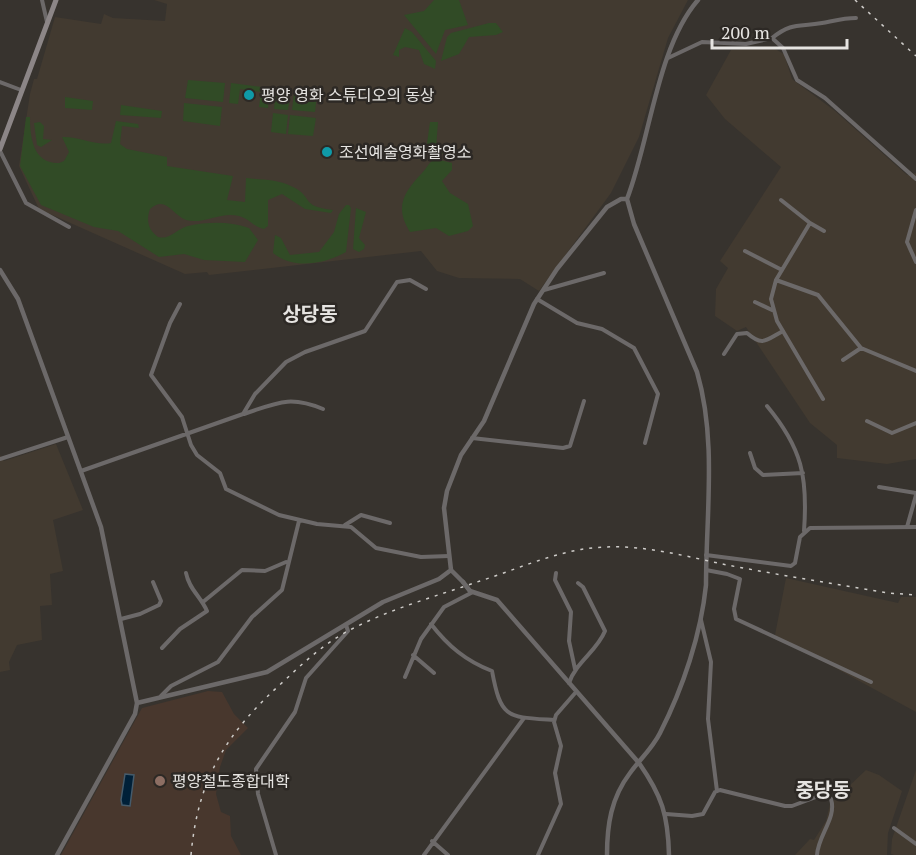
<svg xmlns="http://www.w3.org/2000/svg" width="916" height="855" viewBox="0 0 916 855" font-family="'PT Serif','Noto Sans KR',serif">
<rect width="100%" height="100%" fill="#37332e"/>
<!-- built -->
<path fill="#423a30" d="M154 0H688L668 38 639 137 611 193 539 291 520 279 459 278 437 271 421 251 209 275 207 272 185 274 39 209 19 166 30 94 34 79H37L55 17 101 24 104 14 113 18 165 21 167 4Z
M770 46 784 54 792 79 835 111 907 175 916 173V459L887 464 837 458V445L810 423 746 327 737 331 715 316 716 289 728 268 720 261 781 167 725 119 706 95 731 50Z
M56 444 83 510 53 520 63 571 50 574 52 605 40 606 42 640 17 645 9 662 10 670 0 672V455L4 461Z
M786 578 898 603 901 597H916V712L775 635Z
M866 770 879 775 902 791 888 833 887 855H795L810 839 814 840 826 821 830 804Z
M916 770V855H894L891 854 892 839Z"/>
<!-- education -->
<path fill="#48372d" d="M208 691 222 692 234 714 248 728 226 750 220 767 216 794 221 812 230 816 231 836 241 855H61L142 708Z"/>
<!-- green -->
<path fill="#314b26" d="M434 0H459L468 25 445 30 436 54 404 15 424 11Z
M489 23H496L503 32 496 35 469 37 459 54 441 61 447 37 451 33Z
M405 28 412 32 436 61 435 69 424 64 419 50 405 47 399 50V57L393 55Z
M188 80 225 83 223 102 185 98Z
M231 83 270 88 268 108 259 107 261 92 240 89 238 104 229 103Z
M276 89 291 90 288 110 274 109Z
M294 93 317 95 315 112 292 110Z
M65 97 93 101 92 110 65 108Z
M184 103 222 107 220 126 183 121Z
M121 105 162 111 161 118 120 115Z
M273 113 288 115 286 134 271 132Z
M290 115 316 118 313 136 288 134Z
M26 117H30C30 137 33 164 59 163L64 161 69 152 62 137C78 136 95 146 111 143L116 121 138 124 139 128 122 126 120 144 127 149 167 157V166L233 176 227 200 245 202 246 178C262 180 278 179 293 187 314 197 299 206 333 210L331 213 305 209 282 194 268 200V226L264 229C254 227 248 218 239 216 221 211 203 225 186 220 172 215 166 195 150 209 146 220 148 230 158 237 171 240 176 229 188 226 208 222 228 221 249 228L258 240 245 262 204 260 184 254 159 257 118 231 94 227 41 205 20 166Z
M40 122 44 126 43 139 52 140 41 147 37 145 34 123Z
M430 122H438L436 148 454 151 453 155 426 151Z
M436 159 452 163V170L442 181 450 193 468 204 473 226 468 231 449 236 436 228 410 232C394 207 404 192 422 173 428 167 428 162 436 159Z
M346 205H349L351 208 346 252C325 264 293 270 273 253L275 235 281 238 290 255 319 252 334 232 339 214Z
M356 208 366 212 359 238 365 245 364 249 359 252 353 249Z"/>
<!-- water -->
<path fill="#002038" stroke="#455b6b" stroke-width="1.5" d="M125 774 134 775 130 806 122 805 121 800Z"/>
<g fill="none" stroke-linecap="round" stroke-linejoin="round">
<!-- minor -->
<path stroke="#6c6969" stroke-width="4" d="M42 0 47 22
M772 38C792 22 799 27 822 23 833 21 844 18 856 18
M668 58 702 42 746 44 772 38 783 48 797 80 825 98 916 179
M0 82 21 90
M0 151 26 203 69 227
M781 200 810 223 776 280 771 299 777 321 823 399
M916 210 907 242 916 262
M810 223 824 231
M745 251 782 270
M776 280 818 295 861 348 916 371
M544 290 604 273
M537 299 577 323 602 329 634 348 658 394 645 443
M755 302 772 310
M180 304 170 323 151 375 182 417 191 445 197 455 220 473 226 489 279 515 317 524 351 527 376 548 421 557 449 556
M724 354 737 334 747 333C763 347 766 340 783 331
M843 360 861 348
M767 406C802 448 808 477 804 531
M244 414C277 403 289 395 323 409
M867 421 892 433 916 423
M472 438 563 448 570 446 584 401
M750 453 755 468 763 475 803 473
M0 459 68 437
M81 471 243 414 255 394 286 362 305 352 365 331 397 282 410 280 426 289
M879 487 916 493
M345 525 361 515 390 523
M907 527 916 495
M706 555 791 566 795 563 800 537 810 528 916 527
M706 570 727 574 740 579 734 609 736 619 871 682
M556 573 555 580 571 612 569 641 575 669
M203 602 242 570 265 571 286 562
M121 619 140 614 159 605 161 601 153 582
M701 620 711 662 708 719 717 791
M431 624C448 646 466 661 492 671 501 719 507 717 554 720
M162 648 180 629 207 611C201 597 189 589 186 573
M413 655 434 673
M405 677 421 639 444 607 471 593
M569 683C576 662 597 651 605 631L583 587 578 583
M161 696 171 686 218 662 252 617 282 590 299 521
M666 814 692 816 703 814 715 792 720 790 785 806H792L824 794 831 799C837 818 818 835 817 855
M894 828 916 844
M432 841 448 855
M276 855 258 794 256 769 295 712 306 678 348 631 346 625
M424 855 524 718
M538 855 561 804 555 773 561 746 554 722 556 715 576 692"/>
<!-- tertiary -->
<path stroke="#6c6969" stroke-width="4.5" d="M0 270 18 299 101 527 137 703 135 714 57 855
M451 570 463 582
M470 591 497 600 639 763C662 796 668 815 669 855
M137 703 267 672 383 602 439 579 451 570 444 508 447 491 461 455 484 421 534 304 557 269 607 207 621 199H627C650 140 657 47 698 0
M607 855C607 825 611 798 630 773 640 759 652 749 660 733 683 688 701 634 706 585 706 514 717 440 697 372L634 224 627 199"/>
<!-- secondary -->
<path stroke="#8c8687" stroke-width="5" d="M0 149 56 0"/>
<!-- rail -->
<path stroke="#ceccc9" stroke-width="1.5" stroke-dasharray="3 6" stroke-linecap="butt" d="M855 0 916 56
M191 855C198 777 227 732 284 681 304 662 324 644 348 631 389 609 437 596 480 581 521 568 562 548 606 547 645 545 689 557 727 565 780 575 834 584 888 593L916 595"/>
<!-- tertiary-bridge -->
<path stroke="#6c6969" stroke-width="4.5" d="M463 582 470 591"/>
</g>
<!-- markers -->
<g fill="#0f9aa8" stroke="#2d2925" stroke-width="2">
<circle cx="249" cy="95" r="6"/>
<circle cx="327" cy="152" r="6"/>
</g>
<circle fill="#8d6e63" stroke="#2d2925" stroke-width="2" cx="160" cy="781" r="6"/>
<g text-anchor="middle" stroke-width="5" stroke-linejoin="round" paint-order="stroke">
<!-- poi labels -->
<g font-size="16" fill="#e6e4e1" stroke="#2d2925" text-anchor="start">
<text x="261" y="101">평양 영화 스튜디오의 동상</text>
<text x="339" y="158">조선예술영화촬영소</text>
<text x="172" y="787">평양철도종합대학</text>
</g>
<!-- quarter labels -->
<g font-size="20" font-weight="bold" fill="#e6e4e1" stroke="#2d2925">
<text x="310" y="321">상당동</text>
<text x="823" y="797">중당동</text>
</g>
</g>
<!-- scale -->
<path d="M712 39v9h135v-9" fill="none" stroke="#e6e4e1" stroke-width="3"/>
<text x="721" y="39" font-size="18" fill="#e6e4e1" stroke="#2d2925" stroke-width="4.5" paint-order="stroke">200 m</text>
</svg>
